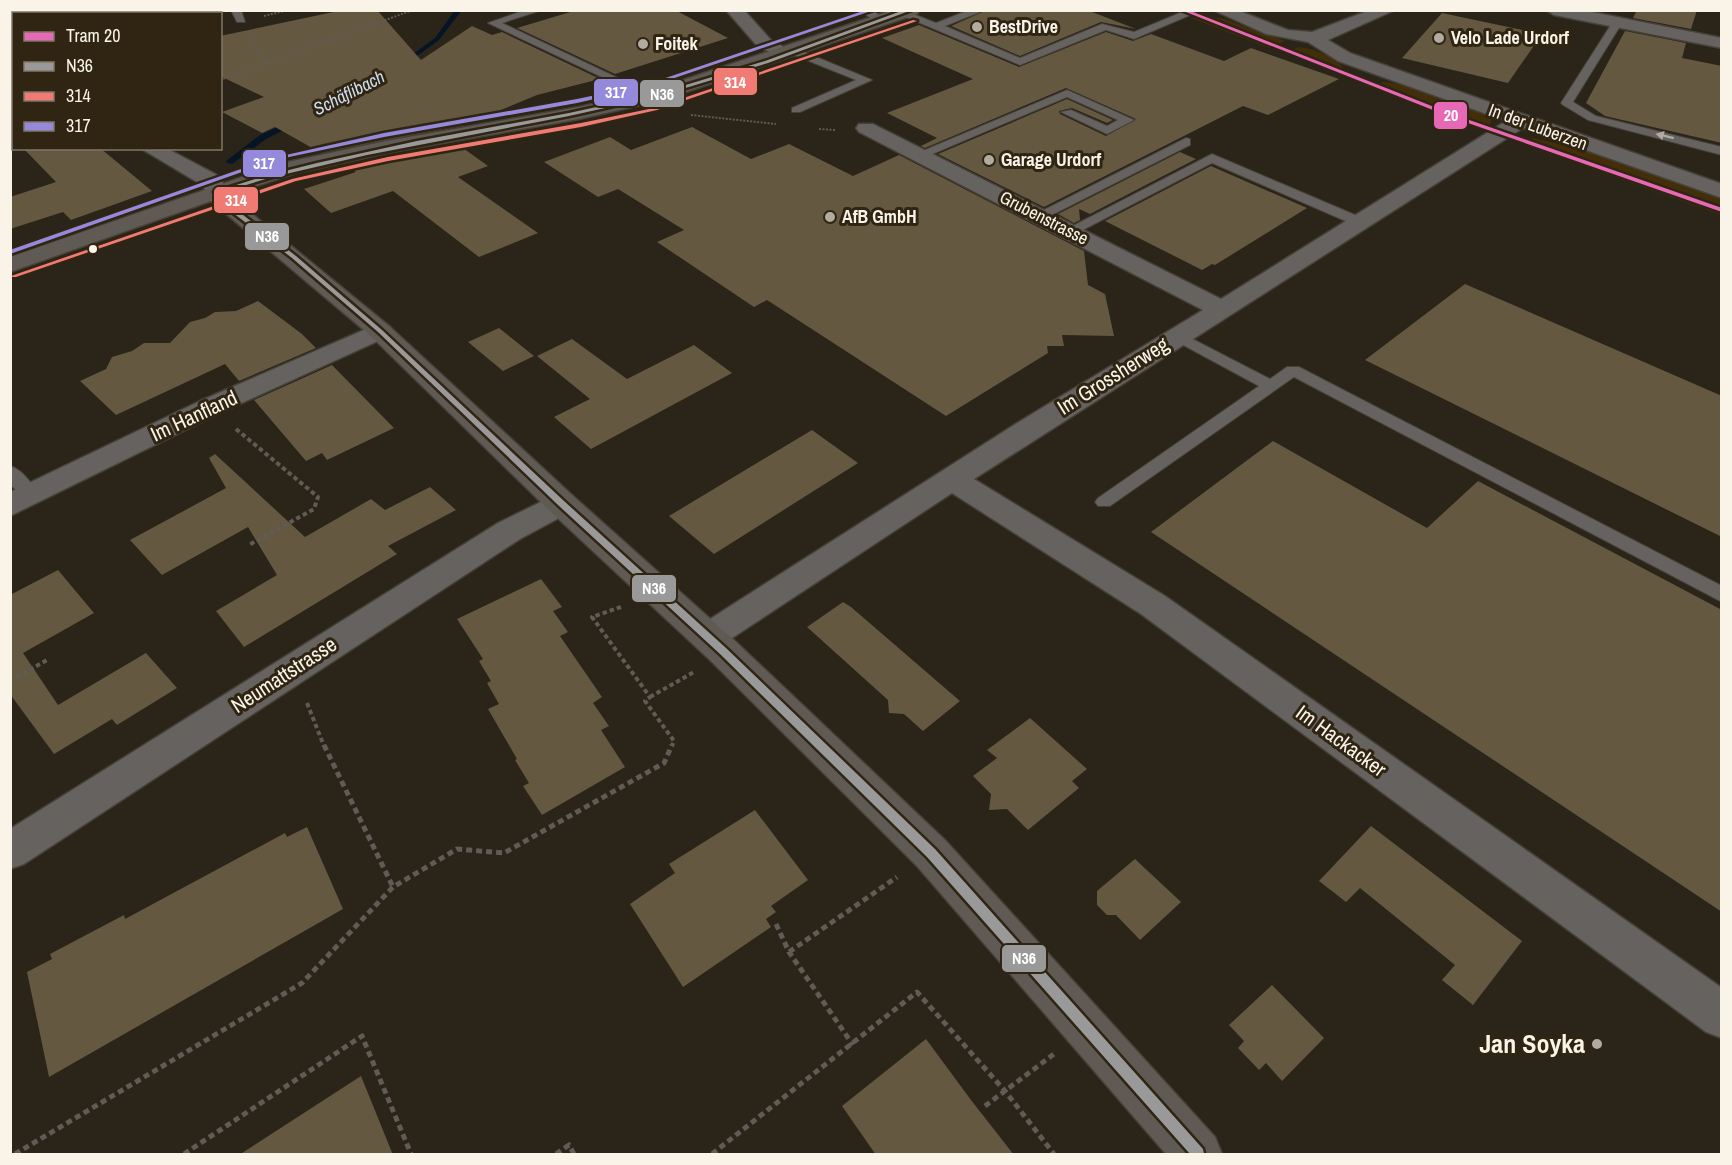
<svg xmlns="http://www.w3.org/2000/svg" width="1732" height="1165" viewBox="0 0 1732 1165" font-family="'Archivo Narrow',sans-serif">
<rect width="100%" height="100%" fill="#2a2419"/>
<!-- green -->
<path fill="#422f09" d="M1204 16 1225 19 1285 41 1269 48 1191 18Z
M1299 47C1315 49 1330 55 1342 66L1344 75 1284 53Z
M1384 82C1409 84 1472 103 1491 119V123L1484 130 1365 86Z
M1533 138 1571 146 1721 198V215L1513 141Z"/>
<g fill="none" stroke-linecap="round" stroke-linejoin="round">
<!-- stream -->
<path fill="#051526" fill-rule="evenodd" d="M455 10H462L439 40 406 64H402V62L435 38Z
M291 121 298 123 266 139 232 164 225 162 260 135Z"/>
</g>
<!-- building -->
<path fill="#645841" d="M343 10H377L421 60 472 26 492 35 502 32 600 79 537 95 465 125 321 153 275 127 262 133 222 112 264 97 220 76V36Z
M577 10H675L728 38 615 74 517 28Z
M987 10H1087L1136 29 1101 22 1020 56 951 26Z
M1637 10H1697L1691 29 1633 18Z
M1442 13 1542 34 1508 83 1402 58Z
M919 25 1019 67 1106 32 1133 41 1151 34 1224 61 1251 48 1339 79 1268 115 1243 106 1044 207 938 154 1067 99 1113 120 1107 123 1072 108 1059 111 1060 114 1106 136 1136 119 1066 88 925 148 921 146 937 138 887 113 973 79 882 38Z
M1625 31 1686 43 1682 58 1722 66V143L1605 116 1586 103Z
M692 127 751 159 789 144 853 176 899 155 1084 251 1088 285 1105 294 1114 336 1062 335 1064 346H1047L1048 353 946 416 767 300 754 307 657 242 684 230 618 189 598 197 544 162 610 137 631 150Z
M456 143 488 166 458 177 538 233 479 257 393 191 331 213 304 189 356 172 343 165Z
M23 148H100L152 191 71 220 63 212 10 229V197L56 182Z
M1180 152 1196 159 1090 214 1079 209 1080 220 1074 223 1058 214Z
M1211 166 1307 208 1215 265 1212 264 1202 270 1105 221Z
M1465 284 1722 396V537L1365 360Z
M258 301 302 334 316 348 239 381 225 364 116 415 80 381 106 369 112 357 132 351 144 343H170L190 322 205 318 215 312 236 311Z
M499 328 534 356 503 371 468 342Z
M572 339 627 379 694 345 732 373 591 449 554 417 590 399 537 356Z
M332 365 394 428 327 460 322 453 306 461 254 400Z
M812 430 858 463 714 554 669 516Z
M1273 441 1427 528 1478 481 1722 610V912L1151 532Z
M215 454 305 537 371 499 385 510 430 487 456 510 388 546 397 554 244 647 216 611 277 575 248 527 162 575 130 540 226 488 209 458Z
M58 570 94 613 23 653 58 705 146 653 177 688 117 725 112 719 54 754 10 694V595Z
M541 579 562 607 553 611 568 632 560 636 602 697 593 703 609 726 601 730 625 767 542 815 523 786 529 783 515 760 517 759 488 709 499 704 487 683 491 681 479 661 483 659 457 619Z
M843 602 851 607 960 701 923 731 904 714 889 713 888 700 807 627Z
M1030 718 1087 769 1072 781 1079 788 1028 830 1007 809 989 810 991 794 973 776 997 758 987 750Z
M755 810 808 880 771 906 776 912 766 919 771 927 683 987 630 904 675 873 669 864Z
M1371 826 1522 941 1473 1005 1442 980 1455 965 1360 888 1346 902 1319 881Z
M307 827 343 909 49 1077 27 972 52 959 50 954 124 915 125 919 285 833 287 837Z
M1135 859 1181 902 1140 940 1116 915H1107L1097 905V891Z
M1272 985 1324 1038 1282 1081 1266 1063 1259 1070 1238 1048 1244 1041 1229 1025Z
M926 1039 971 1100 1014 1155H876L842 1106Z
M361 1076 393 1155H239Z"/>
<g fill="none" stroke-linecap="round" stroke-linejoin="round">
<defs>
<path id="lane" d="M80 10H97L91 14H74Z
M231 10H241L245 22H237Z
M525 10H542L502 23 658 97 648 99 488 23Z
M859 10H872L887 21 878 23Z
M903 10 936 23 969 10H985L945 26 1020 58 1102 24 1134 32 1187 10H1202L1134 39 1106 30 1020 65 901 15Z
M1617 20 1622 23 1573 102 1596 116 1722 147V155L1588 120 1563 105 1561 103 1612 23Z
M789 49H797L872 80 800 112H792V108L856 80 789 53Z
M10 87H14V93H10Z
M1067 90 1134 120 1107 134 1061 112 1071 110 1107 126 1118 120 1067 97 923 158 919 159 913 155Z
M1186 138 1190 139V145L1044 219H1034L1032 216Z
M1212 154 1367 220 1369 223 1362 227 1357 226 1212 163 1075 234 1070 235 1063 231Z
M1177 331 1270 379 1287 367H1299L1722 586V602L1294 377 1110 506H1098L1095 502 1098 498 1259 386 1172 339 1169 336Z
M10 466C22 469 33 485 39 495L36 499H24L10 484Z"/>
<path id="street" d="M48 10H66L68 14H50Z
M726 10H744L770 39 794 53 785 58 758 47Z
M1213 10H1237L1288 30 1312 32 1370 10H1395L1328 40 1350 53 1722 184V198L1523 128 974 479 1165 596 1722 988V1038L1706 1032 1141 614 952 493 720 646 708 650 696 646 691 637 696 628 1014 425 1203 310 859 132 856 128 859 124H873L1221 299 1506 121 1338 61 1308 42 1266 34Z
M1546 10H1582L1722 38V48L1554 15Z
M140 148H166L219 176 228 192 225 197H209L202 185Z
M380 323 389 326 393 331 389 336 220 413 10 516V492L200 401Z
M561 492 572 495 576 503 572 511 520 539 24 864 10 869V829L498 523Z"/>
<path id="secondary" d="M893 10H919L917 14 659 101 579 119 386 153 296 173 229 195 389 326 572 495 735 641 945 840 1215 1137 1222 1154H1166L917 866 711 661 550 511 371 336 211 201 10 272V257L283 163 386 141 579 107 647 92Z"/>
</defs>
<!-- lane casing -->
<use href="#lane" stroke="#454038" stroke-width="2"/>
<!-- street casing -->
<use href="#street" stroke="#454038" stroke-width="3"/>
<!-- secondary casing -->
<use href="#secondary" stroke="#454038" stroke-width="3"/>
<!-- path-far2 -->
<path stroke="#5f5b55" stroke-width="2" stroke-dasharray="2 1.5" stroke-linecap="butt" d="M264 16 288 10
M251 38 265 64
M220 80 413 10
M691 115 776 124
M819 129 835 130"/>
<!-- path-far1 -->
<path stroke="#5f5b55" stroke-width="4" stroke-dasharray="4.5 3" stroke-linecap="butt" d="M236 429 318 497 314 509 249 545
M621 607 592 617 650 697 645 701 674 741 672 746
M10 681 47 660
M650 697 694 672
M307 703 324 746"/>
<!-- path -->
<path stroke="#5f5b55" stroke-width="5" stroke-dasharray="6 4" stroke-linecap="butt" d="M324 745 393 887
M776 924 789 952 853 1045
M789 952 897 877
M985 1106 1054 1054
M15 1154 302 983 393 887 457 849 504 853 664 763 672 745
M184 1154 362 1036 411 1154
M556 1154 569 1145 574 1154
M712 1154 917 992 1005 1091 1054 1154"/>
<!-- lane -->
<use href="#lane" fill="#65625f" fill-rule="evenodd"/>
<!-- street -->
<use href="#street" fill="#65625f" fill-rule="evenodd"/>
<!-- secondary -->
<use href="#secondary" fill="#5f5b54" fill-rule="evenodd"/>
<defs>
<path id="bus-1" d="M904 10H912L768 63 659 96 569 116 367 155 269 178 220 193 225 201 296 256 382 330 564 501 726 648 935 849 1203 1149 1204 1154H1190L927 857 720 654 558 505 378 332 292 258 220 203 214 192 265 176 317 163 417 141 569 113 656 94 765 61Z"/>
<path id="bus-2" d="M913 20 917 21 657 110 581 127 388 161 296 181 16 277H12L11 276 292 179 388 157 581 123 654 108Z"/>
<path id="bus-3" d="M866 10H874L651 86 577 103 384 137 289 157 242 172 10 254V250L238 170 286 155 384 133 577 99 648 84Z"/>
</defs>
<!-- bus-1 casing -->
<use href="#bus-1" stroke="#302513" stroke-width="5"/>
<!-- bus-2 casing -->
<use href="#bus-2" stroke="#302513" stroke-width="5"/>
<!-- bus-3 casing -->
<use href="#bus-3" stroke="#302513" stroke-width="5"/>
<!-- bus-1 -->
<use href="#bus-1" fill="#999" fill-rule="evenodd"/>
<!-- bus-2 -->
<use href="#bus-2" fill="#f07b74" fill-rule="evenodd"/>
<!-- bus-3 -->
<use href="#bus-3" fill="#9589dc" fill-rule="evenodd"/>
<defs>
<path id="tram-1" d="M1181 10H1188L1452 114 1722 208V212L1448 116Z"/>
</defs>
<!-- tram-1 casing -->
<use href="#tram-1" stroke="#302513" stroke-width="5"/>
<!-- tram-1 -->
<use href="#tram-1" fill="#e768b5" fill-rule="evenodd"/>
</g>
<!-- one-way arrows -->
<defs><path id="oneway-solid" d="M-6-.8H1V-3.2L6.5 0L1 3.2V.8H-6Z" transform="scale(1.5)"/></defs>
<use fill="#b0aaa4" href="#oneway-solid" transform="translate(1665 136) rotate(-166)"/>
<!-- markers -->
<g fill="#b1aba0" stroke="#302513" stroke-width="2">
<circle cx="977" cy="27" r="6"/>
<circle cx="1439" cy="38" r="6"/>
<circle cx="643" cy="44" r="6"/>
<circle cx="989" cy="160" r="6"/>
<circle cx="830" cy="217" r="6"/>
<circle cx="1597" cy="1044" r="6"/>
</g>
<circle fill="#faf3e8" stroke="#302513" stroke-width="2" cx="93" cy="249" r="5"/>
<g text-anchor="middle" stroke-width="6" stroke-linejoin="round" paint-order="stroke">
<!-- far-poi labels -->
<g font-size="18" font-weight="bold" fill="#faf3e8" stroke="#302513" text-anchor="start">
<text x="989" y="33">BestDrive</text>
<text x="1451" y="44">Velo Lade Urdorf</text>
<text x="655" y="50">Foitek</text>
<text x="1001" y="166">Garage Urdorf</text>
<text x="842" y="223">AfB GmbH</text>
</g>
<!-- far-water labels -->
<g font-size="18" font-style="italic" fill="#ccddef" stroke="#302513">
<text transform="translate(349 93) rotate(-27)" y="6">Schäflibach</text>
</g>
<!-- far-street labels -->
<g font-size="18" fill="#faf3e8" stroke="#302513">
<text transform="translate(1538 127) rotate(20)" y="6">In der Luberzen</text>
<text transform="translate(1044 218) rotate(27)" y="6">Grubenstrasse</text>
</g>
<!-- street labels -->
<g font-size="21" fill="#faf3e8" stroke="#302513">
<text transform="translate(1113 376) rotate(-32)" y="7">Im Grossherweg</text>
<text transform="translate(194 416) rotate(-25)" y="7">Im Hanfland</text>
<text transform="translate(284 675) rotate(-33)" y="7">Neumattstrasse</text>
<text transform="translate(1341 741) rotate(36)" y="7">Im Hackacker</text>
</g>
<!-- near-poi labels -->
<g font-size="26" font-weight="bold" fill="#faf3e8" stroke="#302513" text-anchor="end">
<text x="1585" y="1053">Jan Soyka</text>
</g>
</g>
<g stroke="#302513" stroke-width="2">
<rect x="713" y="67" width="45" height="29" rx="6" fill="#f07b74"/>
<rect x="593" y="78" width="46" height="29" rx="6" fill="#9589dc"/>
<rect x="639" y="79" width="46" height="29" rx="6" fill="#999"/>
<rect x="1433" y="101" width="35" height="29" rx="6" fill="#e768b5"/>
<rect x="242" y="149" width="45" height="29" rx="6" fill="#9589dc"/>
<rect x="213" y="186" width="46" height="28" rx="6" fill="#f07b74"/>
<rect x="244" y="222" width="46" height="29" rx="6" fill="#999"/>
<rect x="631" y="574" width="46" height="29" rx="6" fill="#999"/>
<rect x="1001" y="944" width="46" height="29" rx="6" fill="#999"/>
</g>
<g font-size="16" text-anchor="middle" font-weight="bold" fill="#fff">
<text x="735" y="88">314</text>
<text x="616" y="98">317</text>
<text x="662" y="100">N36</text>
<text x="1451" y="121">20</text>
<text x="264" y="169">317</text>
<text x="236" y="206">314</text>
<text x="267" y="242">N36</text>
<text x="654" y="594">N36</text>
<text x="1024" y="964">N36</text>
</g>
<!-- border -->
<rect width="1732" height="1165" fill="none" stroke="#faf3e8" stroke-width="24"/>
<!-- legend -->
<rect x="12" y="12" width="210" height="138" fill="#302513" stroke="#817768" stroke-width="1.5"/>
<rect x="24" y="32" width="30" height="9" fill="#e768b5" stroke="#817768" stroke-width="1.5"/>
<text x="66" y="42" font-size="18" fill="#faf3e8">Tram 20</text>
<rect x="24" y="62" width="30" height="9" fill="#999999" stroke="#817768" stroke-width="1.5"/>
<text x="66" y="72" font-size="18" fill="#faf3e8">N36</text>
<rect x="24" y="92" width="30" height="9" fill="#f07b74" stroke="#817768" stroke-width="1.5"/>
<text x="66" y="102" font-size="18" fill="#faf3e8">314</text>
<rect x="24" y="122" width="30" height="9" fill="#9589dc" stroke="#817768" stroke-width="1.5"/>
<text x="66" y="132" font-size="18" fill="#faf3e8">317</text>
</svg>
